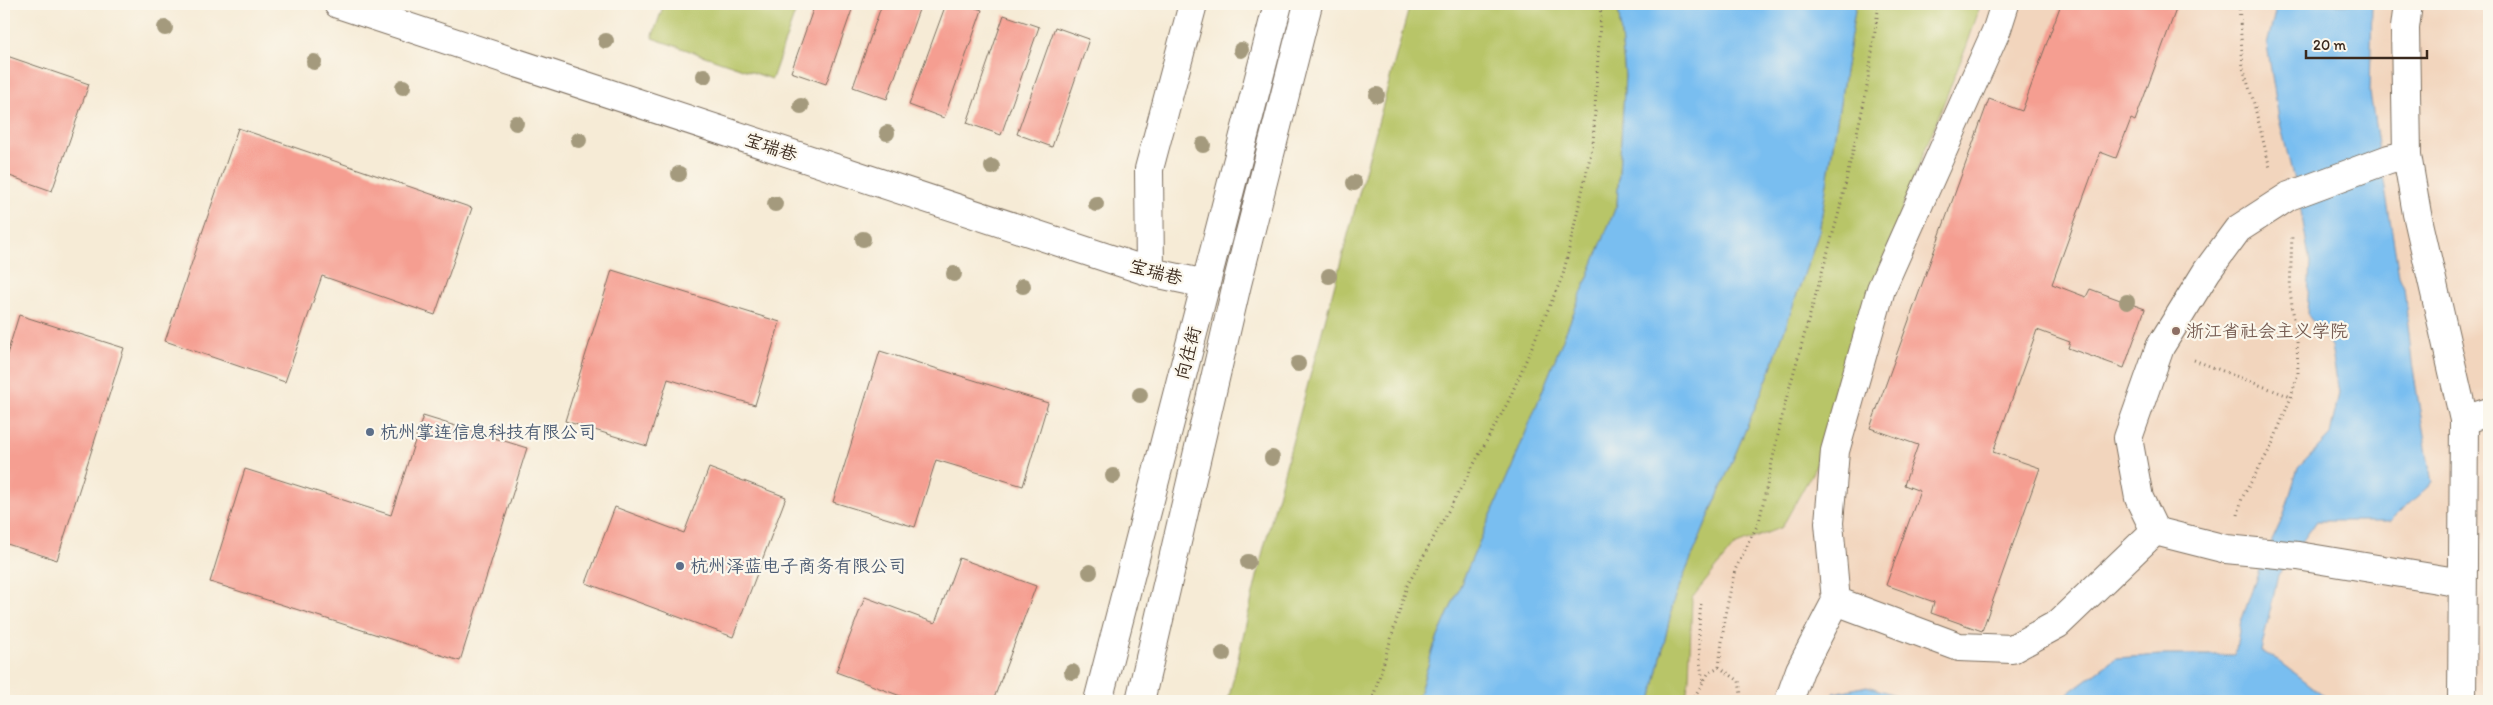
<svg xmlns="http://www.w3.org/2000/svg" width="2493" height="705" viewBox="0 0 2493 705" font-family="Itim,'LXGW WenKai TC',sans-serif">
<rect width="100%" height="100%" fill="#fbf7ec"/>
<filter id="ink" filterUnits="userSpaceOnUse"><feTurbulence type="fractalNoise" baseFrequency=".02" numOctaves="2"/><feDisplacementMap in="SourceGraphic" scale="10" xChannelSelector="R" yChannelSelector="G"/><feConvolveMatrix kernelMatrix="1 2 1 2 8 2 1 2 1" color-interpolation-filters="sRGB"/></filter>
<filter id="wash" filterUnits="userSpaceOnUse"><feTurbulence type="fractalNoise" baseFrequency=".0096" numOctaves="4" result="noise"/><feDisplacementMap in="SourceGraphic" scale="20" xChannelSelector="R" yChannelSelector="G"/><feGaussianBlur stdDeviation="1.12" result="paint"/><feColorMatrix in="noise" values="0 0 0 0 0 0 0 0 0 0 0 0 0 0 0 0 0 1.4 0 .05"/><feComposite in="paint" operator="in"/></filter>
<g filter="url(#wash)">
<rect width="100%" height="100%" fill="#f6ebd6"/>
<!-- built -->
<path fill="#f2d5bd" d="M1981 4H2489V701H1685L1689 679 1692 598 1734 546 1782 527Z"/>
<!-- green -->
<path fill="#b8c568" stroke="#7a7843" d="M664 4H798L772 79 652 38Z
M1410 4H1618L1625 76 1617 204 1512 467 1434 646 1417 701H1228L1263 551Z
M1856 4H1981L1967 45 1903 205 1821 457 1782 527 1734 546 1692 598 1689 679 1685 701H1651L1674 599 1767 379 1819 232Z"/>
<!-- water -->
<path fill="#79bef0" stroke="#5a7487" d="M1618 4H1856L1819 232 1767 379 1674 599 1651 701H1417L1434 646 1512 467 1617 204 1625 76Z
M2277 4H2372L2370 93 2399 276 2404 287 2412 363 2432 483 2390 521H2317L2278 575 2261 651 2278 660 2322 694 2327 701H2058L2116 658 2161 655H2235L2240 625 2260 567 2283 517 2298 468 2330 435 2339 393 2331 346 2307 314 2310 263 2300 205 2279 119 2267 45Z
M1867 686 1913 701H1831L1834 693Z"/>
<g id="blocks">
<!-- building -->
<path fill="#f59e91" d="M815 4H854L826 84 791 72Z
M882 4H921L887 99 853 87Z
M946 4H964L982 10 944 118 909 105Z
M2061 4 2077 6 2078 4H2178L2135 121 2131 119 2116 158 2100 152 2052 284 2086 297 2090 289 2145 309 2124 368 2068 348 2070 342 2037 330 1993 452 2040 468 1982 631 1931 613 1934 602 1886 585 1920 491 1904 485 1918 445 1870 428 1989 99 2022 111Z
M1004 15 1039 27 1001 135 967 123Z
M1055 27 1089 39 1052 147 1017 134Z
M4 55 89 84 52 191 4 174Z
M238 128 472 208 435 315 322 276 285 382 165 341Z
M612 270 780 322 755 405 668 379 647 446 565 421Z
M19 315 124 348 57 560 4 543V364Z
M880 351 1048 403 1023 486 936 460 915 527 833 502Z
M423 416 527 448 460 661 210 582 245 469 391 515Z
M709 468 786 497 733 637 586 583 615 507 684 533Z
M959 558 1036 586 993 701H914L836 672 865 597 935 623Z"/>
</g>
</g>
<g filter="url(#ink)">
<use href="#blocks" fill-opacity="0" stroke="#7c6e5e" stroke-width="1"/>
<g fill="none" stroke-linecap="round" stroke-linejoin="round">
<defs>
<path id="minor" d="M338 4 1150 272 1206 284
M2408 4 2405 28 2407 155 2417 214 2464 420 2462 701
M2407 155 2389 159 2289 196 2238 229 2207 271 2160 347 2128 438 2139 498 2155 531 2226 549 2298 556 2462 583
M1150 272 1149 169 1193 4
M2464 420 2489 412
M1836 601 1959 647 2012 649 2058 624 2155 531
M1098 701 1278 4
M1140 701 1237 284 1308 4
M1789 701 1800 670 1836 601 1829 523 1835 451 1881 289 1997 29 2005 4"/>
</defs>
<!-- minor casing -->
<use href="#minor" stroke="#7c6e5e" stroke-width="30"/>
<!-- path -->
<path stroke="#7c6e5e" stroke-width="3" stroke-dasharray="1 4" stroke-linecap="butt" d="M2239 4 2243 68 2253 100 2270 168
M2194 360 2291 397
M2238 515 2242 498 2271 447 2291 397 2298 373 2297 340 2290 291 2292 235
M1701 604C1698 631 1698 654 1703 681
M1719 667 1739 681 1742 701
M1372 701 1407 586 1508 402 1563 275 1593 144 1601 4
M1692 701 1709 672 1719 667 1725 615 1735 570 1759 522 1784 407 1839 212 1866 93 1879 4"/>
<!-- minor -->
<use href="#minor" stroke="#fff" stroke-width="28"/>
</g>
<!-- trees -->
<g fill="#a49a7d">
<circle cx="165" cy="28" r="8"/>
<circle cx="606" cy="41" r="8"/>
<circle cx="1241" cy="50" r="8"/>
<circle cx="314" cy="62" r="8"/>
<circle cx="704" cy="76" r="8"/>
<circle cx="403" cy="87" r="8"/>
<circle cx="1377" cy="95" r="8"/>
<circle cx="801" cy="106" r="8"/>
<circle cx="516" cy="123" r="8"/>
<circle cx="887" cy="133" r="8"/>
<circle cx="579" cy="140" r="8"/>
<circle cx="1203" cy="145" r="8"/>
<circle cx="992" cy="167" r="8"/>
<circle cx="679" cy="174" r="8"/>
<circle cx="1354" cy="183" r="8"/>
<circle cx="775" cy="204" r="8"/>
<circle cx="1096" cy="204" r="8"/>
<circle cx="863" cy="239" r="8"/>
<circle cx="954" cy="274" r="8"/>
<circle cx="1329" cy="276" r="8"/>
<circle cx="1023" cy="286" r="8"/>
<circle cx="2127" cy="302" r="8"/>
<circle cx="1298" cy="364" r="8"/>
<circle cx="1140" cy="395" r="8"/>
<circle cx="1272" cy="458" r="8"/>
<circle cx="1113" cy="476" r="8"/>
<circle cx="1248" cy="562" r="8"/>
<circle cx="1090" cy="572" r="8"/>
<circle cx="1223" cy="654" r="8"/>
<circle cx="1072" cy="672" r="8"/>
</g>
</g>
<!-- markers -->
<circle fill="#8d6e63" stroke="#fbf7ec" stroke-width="2" cx="2176" cy="331" r="5"/>
<g fill="#5c6f8a" stroke="#fbf7ec" stroke-width="2">
<circle cx="370" cy="432" r="5"/>
<circle cx="680" cy="566" r="5"/>
</g>
<g text-anchor="middle" stroke-width="4.5" stroke-linejoin="round" paint-order="stroke">
<!-- street labels -->
<g font-size="18" fill="#3b2a1e" stroke="#fbf7ec">
<text transform="translate(771 147) rotate(18)" y="6">宝瑞巷</text>
<text transform="translate(1156 272) rotate(15)" y="6">宝瑞巷</text>
<text transform="translate(1188 353) rotate(-75)" y="6">向往街</text>
</g>
<!-- education labels -->
<g font-size="18" fill="#785e54" stroke="#fbf7ec" text-anchor="start">
<text x="2186" y="337">浙江省社会主义学院</text>
</g>
<!-- service labels -->
<g font-size="18" fill="#4e5e75" stroke="#fbf7ec" text-anchor="start">
<text x="380" y="438">杭州掌连信息科技有限公司</text>
<text x="690" y="572">杭州泽蓝电子商务有限公司</text>
</g>
</g>
<!-- margin -->
<rect width="2493" height="705" fill="none" stroke="#fbf7ec" stroke-width="20"/>
<!-- scale -->
<path d="M2306 50v8h121v-8" fill="none" stroke="#3b2a1e" stroke-width="2.5"/>
<text x="2313" y="50" font-size="15" fill="#3b2a1e" stroke="#fbf7ec" stroke-width="4" paint-order="stroke">20 m</text>
</svg>
